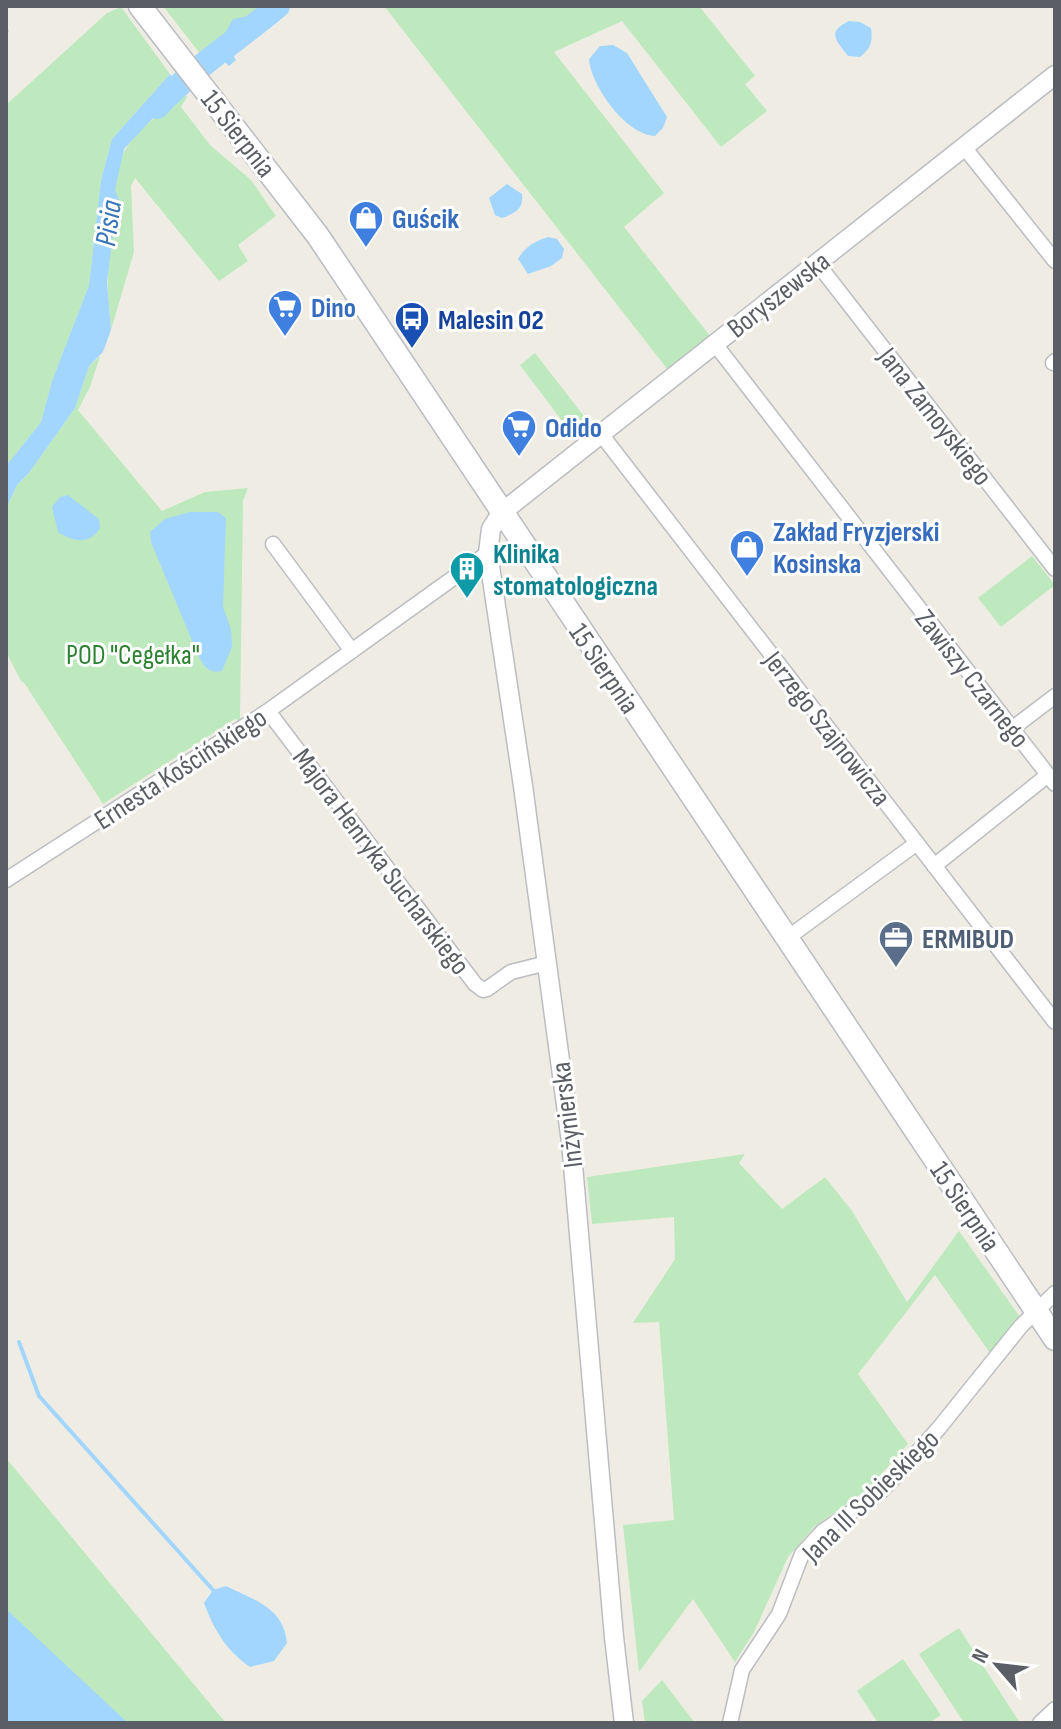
<svg xmlns="http://www.w3.org/2000/svg" width="1061" height="1729" viewBox="0 0 1061 1729" font-family="'Sofia Sans Condensed',sans-serif">
<rect width="100%" height="100%" fill="#efede3"/>
<!-- green -->
<path fill="#bee9be" d="M163 6H264L254 15 233 20 221 40 201 55Z
M384 6H699L755 76 745 84 767 111 721 147 622 21 554 52 664 193 624 227 710 336 668 370Z
M121 7 170 74 112 139 101 180 89 285 52 381 41 422 6 466V105L107 13Z
M185 94 187 97 181 107 210 145 251 180 276 216 238 245 248 261 219 281 135 178 131 186 134 252 111 330C108 298 104 262 114 231 115 226 117 225 118 220 121 208 116 200 115 190 111 146 155 117 185 94Z
M535 353 594 429 578 442 520 365Z
M100 356 90 387 78 410 162 511 205 492 248 488 243 501 240 721 235 719 103 804 25 684 21 681 6 652V509L17 485 29 473 75 408 89 366Z
M1032 556 1055 585 1001 627 978 598Z
M745 1154 739 1163 782 1209 825 1177 852 1211 907 1302 959 1231 1022 1320 992 1356 935 1275 858 1374 908 1444 867 1490 815 1526 788 1557 754 1632 735 1662 693 1599 639 1672 623 1525 674 1520 659 1322 633 1323 675 1259 674 1217 592 1224 587 1177Z
M6 1458 226 1723H6Z
M959 1628 1020 1723H964L919 1654Z
M903 1659 941 1715 929 1723H878L857 1691Z
M662 1680 695 1723H645L642 1701Z"/>
<!-- water -->
<path fill="#a3d6ff" d="M264 6H288L233 55 236 60 229 66 225 62 214 71 201 55 221 40 233 19 254 15Z
M849 21 860 22 871 28C873 42 871 48 860 57L848 56C836 40 826 32 849 21Z
M613 45 627 53 667 117 663 128 655 136C626 135 591 86 589 59L600 46Z
M170 74 185 94 153 118 124 149 115 190 120 202 118 221 113 233 107 282 111 330 103 352 89 366 75 408 29 473 17 485 6 509V466L41 422 52 381 89 285 101 180 112 139Z
M507 184 522 194C524 209 515 213 502 218L495 215 489 198Z
M548 237 557 239 564 249 562 258 551 266 528 274 518 259C525 247 535 241 548 237Z
M68 495 99 519 100 528C90 545 73 542 58 532L52 507 60 497Z
M190 512H218L226 518 223 607 231 629 232 647 222 671C208 674 204 666 198 655L151 542 150 532 165 519Z
M226 1586C255 1600 284 1608 287 1643L274 1661 250 1667C226 1650 214 1630 204 1603L213 1590Z
M6 1609 128 1723H6Z"/>
<g fill="none" stroke-linecap="round" stroke-linejoin="round">
<!-- stream -->
<path stroke="#a3d6ff" stroke-width="4" d="M19 1342 39 1396 213 1590"/>
<!-- river -->
<path stroke="#a3d6ff" stroke-width="24" d="M157 107C193 68 238 40 278 6"/>
<defs>
<path id="minor" d="M964 147 1055 261
M817 263 1055 569
M715 344 1055 784
M1053 363 1055 361
M601 434 1055 1022
M273 544 352 651
M268 711 475 984 483 990 487 989 511 972 547 963
M1013 728 1055 696
M934 866 1048 775
M6 880 268 711 488 553
M786 939 917 843
M730 1723 742 1670 779 1614 802 1554 823 1531 877 1495 900 1472 939 1428 1021 1326 1055 1293
M1040 1723 1055 1709"/>
<path id="tertiary" d="M624 1723 614 1637 571 1142 523 786 488 553 491 529 501 513 1055 75"/>
<path id="secondary" d="M140 6 318 236 1055 1339"/>
</defs>
<!-- minor casing -->
<use href="#minor" stroke="#bbbdc3" stroke-width="17"/>
<!-- tertiary casing -->
<use href="#tertiary" stroke="#bbbdc3" stroke-width="21"/>
<!-- secondary casing -->
<use href="#secondary" stroke="#b9bcc3" stroke-width="25"/>
<!-- minor -->
<use href="#minor" stroke="#fff" stroke-width="14"/>
<!-- tertiary -->
<use href="#tertiary" stroke="#fff" stroke-width="18"/>
<!-- secondary -->
<use href="#secondary" stroke="#fff" stroke-width="22"/>
<!-- rail -->
<path stroke="#b5b6b6" stroke-width="4" stroke-dasharray="2 10" stroke-linecap="butt" d="M6 31 11 36"/>
</g>
<!-- icons -->
<defs>
<symbol id="shop-pin" viewBox="-11 -11 22 30"><path d="M0 17L-7.5 6A9.5 9.5 0 1 1 7.5 6Z" fill="#3f7fe0" stroke="#fff"/><path d="M-5-2.5h2.3a2.7 3.5 0 0 1 5.4 0H5L5.5 6h-11ZM-1.5-2.5h3a1.5 2.3 0 0 0-3 0Z" fill="#fff"/></symbol>
<symbol id="supermarket-pin" viewBox="-11 -11 22 30"><path d="M0 17L-7.5 6A9.5 9.5 0 1 1 7.5 6Z" fill="#3f7fe0" stroke="#fff"/><path d="M-6-5.5h2.5l.6 2H6L4.5 2H-2.5L-4.4-4H-6ZM-1.5 3.2a1.3 1.3 0 1 0 .1 0ZM3 3.2a1.3 1.3 0 1 0 .1 0Z" fill="#fff"/></symbol>
<symbol id="bus-pin" viewBox="-11 -11 22 30"><path d="M0 17L-7.5 6A9.5 9.5 0 1 1 7.5 6Z" fill="#1a4fb4" stroke="#fff"/><path d="M-5-6H5V4H4V6H2V4H-2V6H-4V4H-5ZM-3.5-4V0h7V-4ZM-3.5 1.2v1.5H-2V1.2ZM2 1.2v1.5H3.5V1.2Z" fill="#fff"/></symbol>
<symbol id="building-pin" viewBox="-11 -11 22 30"><path d="M0 17L-7.5 6A9.5 9.5 0 1 1 7.5 6Z" fill="#0f9aa8" stroke="#fff"/><path d="M-4-6H4V6H1V3H-1V6H-4ZM-2.5-4.3h1.7v1.8h-1.7ZM.8-4.3h1.7v1.8H.8ZM-2.5-1h1.7V.8h-1.7ZM.8-1h1.7V.8H.8Z" fill="#fff"/></symbol>
<symbol id="office-pin" viewBox="-11 -11 22 30"><path d="M0 17L-7.5 6A9.5 9.5 0 1 1 7.5 6Z" fill="#5c6f8a" stroke="#fff"/><path d="M-6-3h4V-5.5h4V-3h4V5H-6ZM-1-4.5V-3h2v-1.5ZM-6 0V1H6V0Z" fill="#fff"/></symbol>
</defs>
<g fill-rule="evenodd">
<use href="#shop-pin" x="346" y="198" width="40" height="54"/>
<use href="#supermarket-pin" x="265" y="287" width="40" height="54"/>
<use href="#bus-pin" x="392" y="299" width="40" height="54"/>
<use href="#supermarket-pin" x="499" y="407" width="40" height="54"/>
<use href="#shop-pin" x="727" y="527" width="40" height="54"/>
<use href="#building-pin" x="447" y="549" width="40" height="54"/>
<use href="#office-pin" x="876" y="918" width="40" height="54"/>
</g>
<g text-anchor="middle" stroke-width="6" stroke-linejoin="round" paint-order="stroke">
<!-- street labels -->
<g font-size="28" fill="#5b5f65" stroke="#fff">
<text transform="translate(239 133) rotate(52)" y="10">15 Sierpnia</text>
<text transform="translate(778 294) rotate(-38)" y="10">Boryszewska</text>
<text transform="translate(936 416) rotate(52)" y="10">Jana Zamoyskiego</text>
<text transform="translate(605 668) rotate(56)" y="10">15 Sierpnia</text>
<text transform="translate(973 678) rotate(52)" y="10">Zawiszy Czarnego</text>
<text transform="translate(828 728) rotate(52)" y="10">Jerzego Szajnowicza</text>
<text transform="translate(180 768) rotate(-33)" y="10">Ernesta Kościńskiego</text>
<text transform="translate(382 861) rotate(53)" y="10">Majora Henryka Sucharskiego</text>
<text transform="translate(566 1115) rotate(-97)" y="10">Inżynierska</text>
<text transform="translate(966 1206) rotate(56)" y="10">15 Sierpnia</text>
<text transform="translate(870 1495) rotate(-44)" y="10">Jana III Sobieskiego</text>
</g>
<!-- shop labels -->
<g font-size="28" font-weight="bold" fill="#366cbe" stroke="#fff" text-anchor="start">
<text x="392" y="228">Guścik</text>
<text x="311" y="317">Dino</text>
<text x="545" y="437">Odido</text>
<text x="773" y="541">Zakład Fryzjerski<tspan x="773" dy="32">Kosinska</tspan></text>
</g>
<!-- transit labels -->
<g font-size="28" font-weight="bold" fill="#164399" stroke="#fff" text-anchor="start">
<text x="438" y="329">Malesin 02</text>
</g>
<!-- culture labels -->
<g font-size="28" font-weight="bold" fill="#0d838f" stroke="#fff" text-anchor="start">
<text x="493" y="563">Klinika<tspan x="493" dy="32">stomatologiczna</tspan></text>
</g>
<!-- park labels -->
<g font-size="28" fill="#2d8232" stroke="#fff">
<text x="133" y="664">POD "Cegełka"</text>
</g>
<!-- service labels -->
<g font-size="28" font-weight="bold" fill="#4e5e75" stroke="#fff" text-anchor="start">
<text x="922" y="948">ERMIBUD</text>
</g>
<!-- water labels -->
<g font-size="30" font-style="italic" fill="#3875b9" stroke="#fff">
<text transform="translate(108 223) rotate(-82)" y="10">Pisia</text>
</g>
</g>
<!-- border -->
<rect width="1061" height="1729" fill="none" stroke="#5b5f65" stroke-width="16"/>
<!-- north arrow -->
<g transform="translate(997 1665) rotate(298)" stroke="#ffffff" stroke-width="6" paint-order="stroke">
<path d="M0-6L14 30L0 20L-14 30Z" fill="#5b5f65"/>
<text y="-12" font-size="22" font-weight="bold" text-anchor="middle" fill="#5b5f65">N</text>
</g>
</svg>
